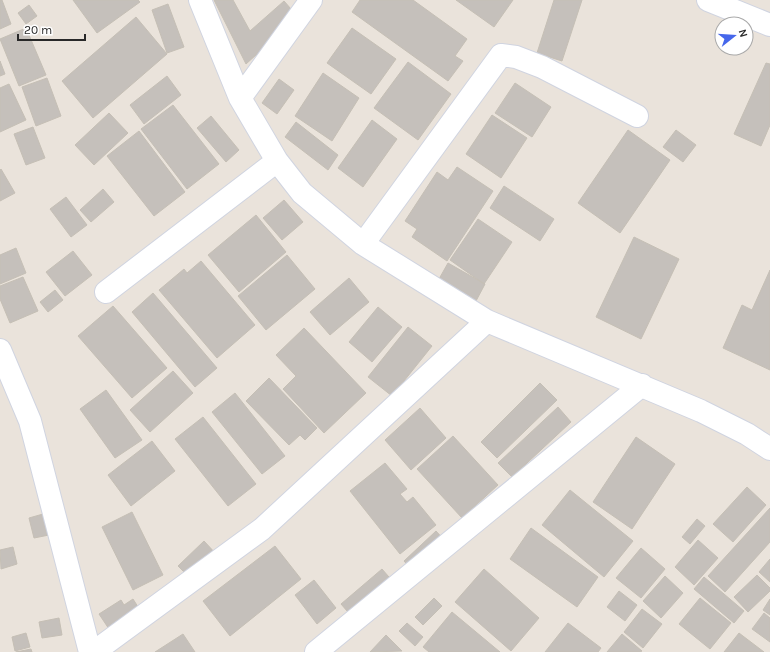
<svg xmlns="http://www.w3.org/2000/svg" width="770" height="652" viewBox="0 0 770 652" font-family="Karla,sans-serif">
<rect width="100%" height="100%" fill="#eae3db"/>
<!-- building -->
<path fill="#c5c0bb" stroke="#c5bfb5" d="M0 0H2L11 24 0 29Z
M73 0H138L140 2 97 33Z
M214 0H233L250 31 284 1 298 17 246 64Z
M360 0H413L467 39 455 56 463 61 448 81 352 12Z
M456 0H513L494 27Z
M554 0H582L562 61 537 53Z
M168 4 184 47 167 53 152 10Z
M29 5 37 16 26 24 18 13Z
M136 17 167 54 93 118 62 81Z
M26 28 46 75 19 86 0 39Z
M352 28 396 59 371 94 327 63Z
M0 61 5 74 0 76Z
M408 62 451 94 418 140 374 108Z
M766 63 770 64V125L761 146 734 134Z
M323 73 359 98 332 141 295 116Z
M167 76 181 95 144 124 130 105Z
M47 78 61 116 36 126 22 87Z
M279 79 294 90 277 114 262 103Z
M515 83 551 107 532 137 495 113Z
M9 84 26 120 0 132V88Z
M173 105 219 164 187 189 141 129Z
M109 113 128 133 94 165 75 145Z
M492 115 527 138 501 178 466 154Z
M211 116 239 150 226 162 197 128Z
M372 120 397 139 363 187 338 168Z
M296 122 338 155 328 170 285 137Z
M33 127 45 158 26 165 14 134Z
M628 130 670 160 620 233 578 203Z
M676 130 696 145 683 162 663 147Z
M139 131 185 192 154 216 107 156Z
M457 167 493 191 447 261 412 237 417 229 405 221 437 172 448 180Z
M1 169 15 193 0 201V170Z
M504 186 554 219 540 241 490 208Z
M103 189 114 202 91 222 80 210Z
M66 197 87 225 71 237 50 209Z
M284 200 303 222 282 240 263 218Z
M256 215 286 252 239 292 208 255Z
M478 219 512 242 484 284 450 260Z
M634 237 679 259 641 339 596 317Z
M16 248 26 273 0 284V255Z
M73 251 92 275 65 296 46 272Z
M287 255 315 289 266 330 238 296Z
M201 261 255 325 217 358 159 290 184 269 187 273Z
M448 263 485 284 476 301 439 279Z
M770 270V370L723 348 742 305 752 310Z
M23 277 38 311 10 323 0 299V286Z
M349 278 369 302 330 335 310 312Z
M55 290 63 300 48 312 40 302Z
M153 293 217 368 195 387 132 312Z
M113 306 167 368 132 398 78 336Z
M378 307 402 327 372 362 349 342Z
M408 327 432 346 392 396 368 377Z
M304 328 366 393 324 433 283 389 296 376 276 355Z
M173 371 193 393 150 432 130 410Z
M269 378 317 428 305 440 300 435 289 445 246 401Z
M540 383 557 400 497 458 481 442Z
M106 390 142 440 115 458 80 409Z
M235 393 285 456 262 474 212 412Z
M558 407 571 422 512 477 498 463Z
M420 408 446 438 411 470 385 440Z
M203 417 256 484 228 506 175 439Z
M453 436 498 485 462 518 417 469Z
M636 437 675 464 632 529 593 502Z
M152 441 175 471 131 506 108 475Z
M385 463 407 489 400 494 407 502 413 497 436 525 400 554 350 491Z
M747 487 766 505 733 542 713 524Z
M570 490 633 541 604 577 542 525Z
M770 508V542L725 592 708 576Z
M132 512 163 575 133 590 102 527Z
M43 514 49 535 34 538 29 518Z
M697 519 705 526 690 544 682 537Z
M531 528 598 577 577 607 510 559Z
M436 531 445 541 413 571 404 561Z
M698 540 718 558 694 585 675 567Z
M204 541 217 555 192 580 178 566Z
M275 546 301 579 230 636 203 601Z
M13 547 17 564 1 569 0 550Z
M641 548 665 569 641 598 616 578Z
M770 559V582L759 572Z
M382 569 395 584 354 619 341 604Z
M484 569 539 618 511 651 455 602Z
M757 575 770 588V591L748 612 734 597Z
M665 576 683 593 661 618 643 601Z
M704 577 744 611 734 623 694 589Z
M314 580 336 608 317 624 295 595Z
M619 591 637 605 625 621 607 607Z
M434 598 442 606 423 625 415 617Z
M700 598 731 623 710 649 679 624Z
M133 599 140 610 109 629 99 614 121 600 124 605Z
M770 599V615L763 610Z
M642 609 662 624 643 648 624 632Z
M452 612 500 652H429L423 647Z
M764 613 770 618V642L752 629Z
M59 618 62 635 42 638 39 622Z
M407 623 423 637 415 646 399 631Z
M568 623 601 648 598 652H545Z
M26 633 30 647 15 651 12 637Z
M739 633 764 652H724Z
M183 634 195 652H155Z
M622 634 642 651 640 652H607Z
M386 635 402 651 370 652Z
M31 649 32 652H16Z"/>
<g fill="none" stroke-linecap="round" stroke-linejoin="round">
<defs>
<path id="street" d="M200 0 240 98 277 161 302 193 363 244 487 321 701 411 747 434 770 449
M708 0 770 25
M240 98 311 0
M363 244 501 55 516 57 542 67 637 116
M106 292 277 161
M0 350 30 421 90 652
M94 652 262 529 487 321
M316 652 642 385"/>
</defs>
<!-- street casing -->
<use href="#street" stroke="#d0d4e0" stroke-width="24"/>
<!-- street -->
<use href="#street" stroke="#fff" stroke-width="22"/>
</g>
<!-- north arrow -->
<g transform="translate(734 36) rotate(73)"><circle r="19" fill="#ffffff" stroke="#a9a9a9"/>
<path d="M0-3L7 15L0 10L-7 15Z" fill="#4667eb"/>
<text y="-6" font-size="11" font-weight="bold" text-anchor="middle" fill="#282828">N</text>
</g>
<!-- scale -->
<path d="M18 34v6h67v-6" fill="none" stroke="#282828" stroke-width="2"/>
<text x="24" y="34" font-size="12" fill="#282828" stroke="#ffffff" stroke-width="3" paint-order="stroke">20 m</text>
</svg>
